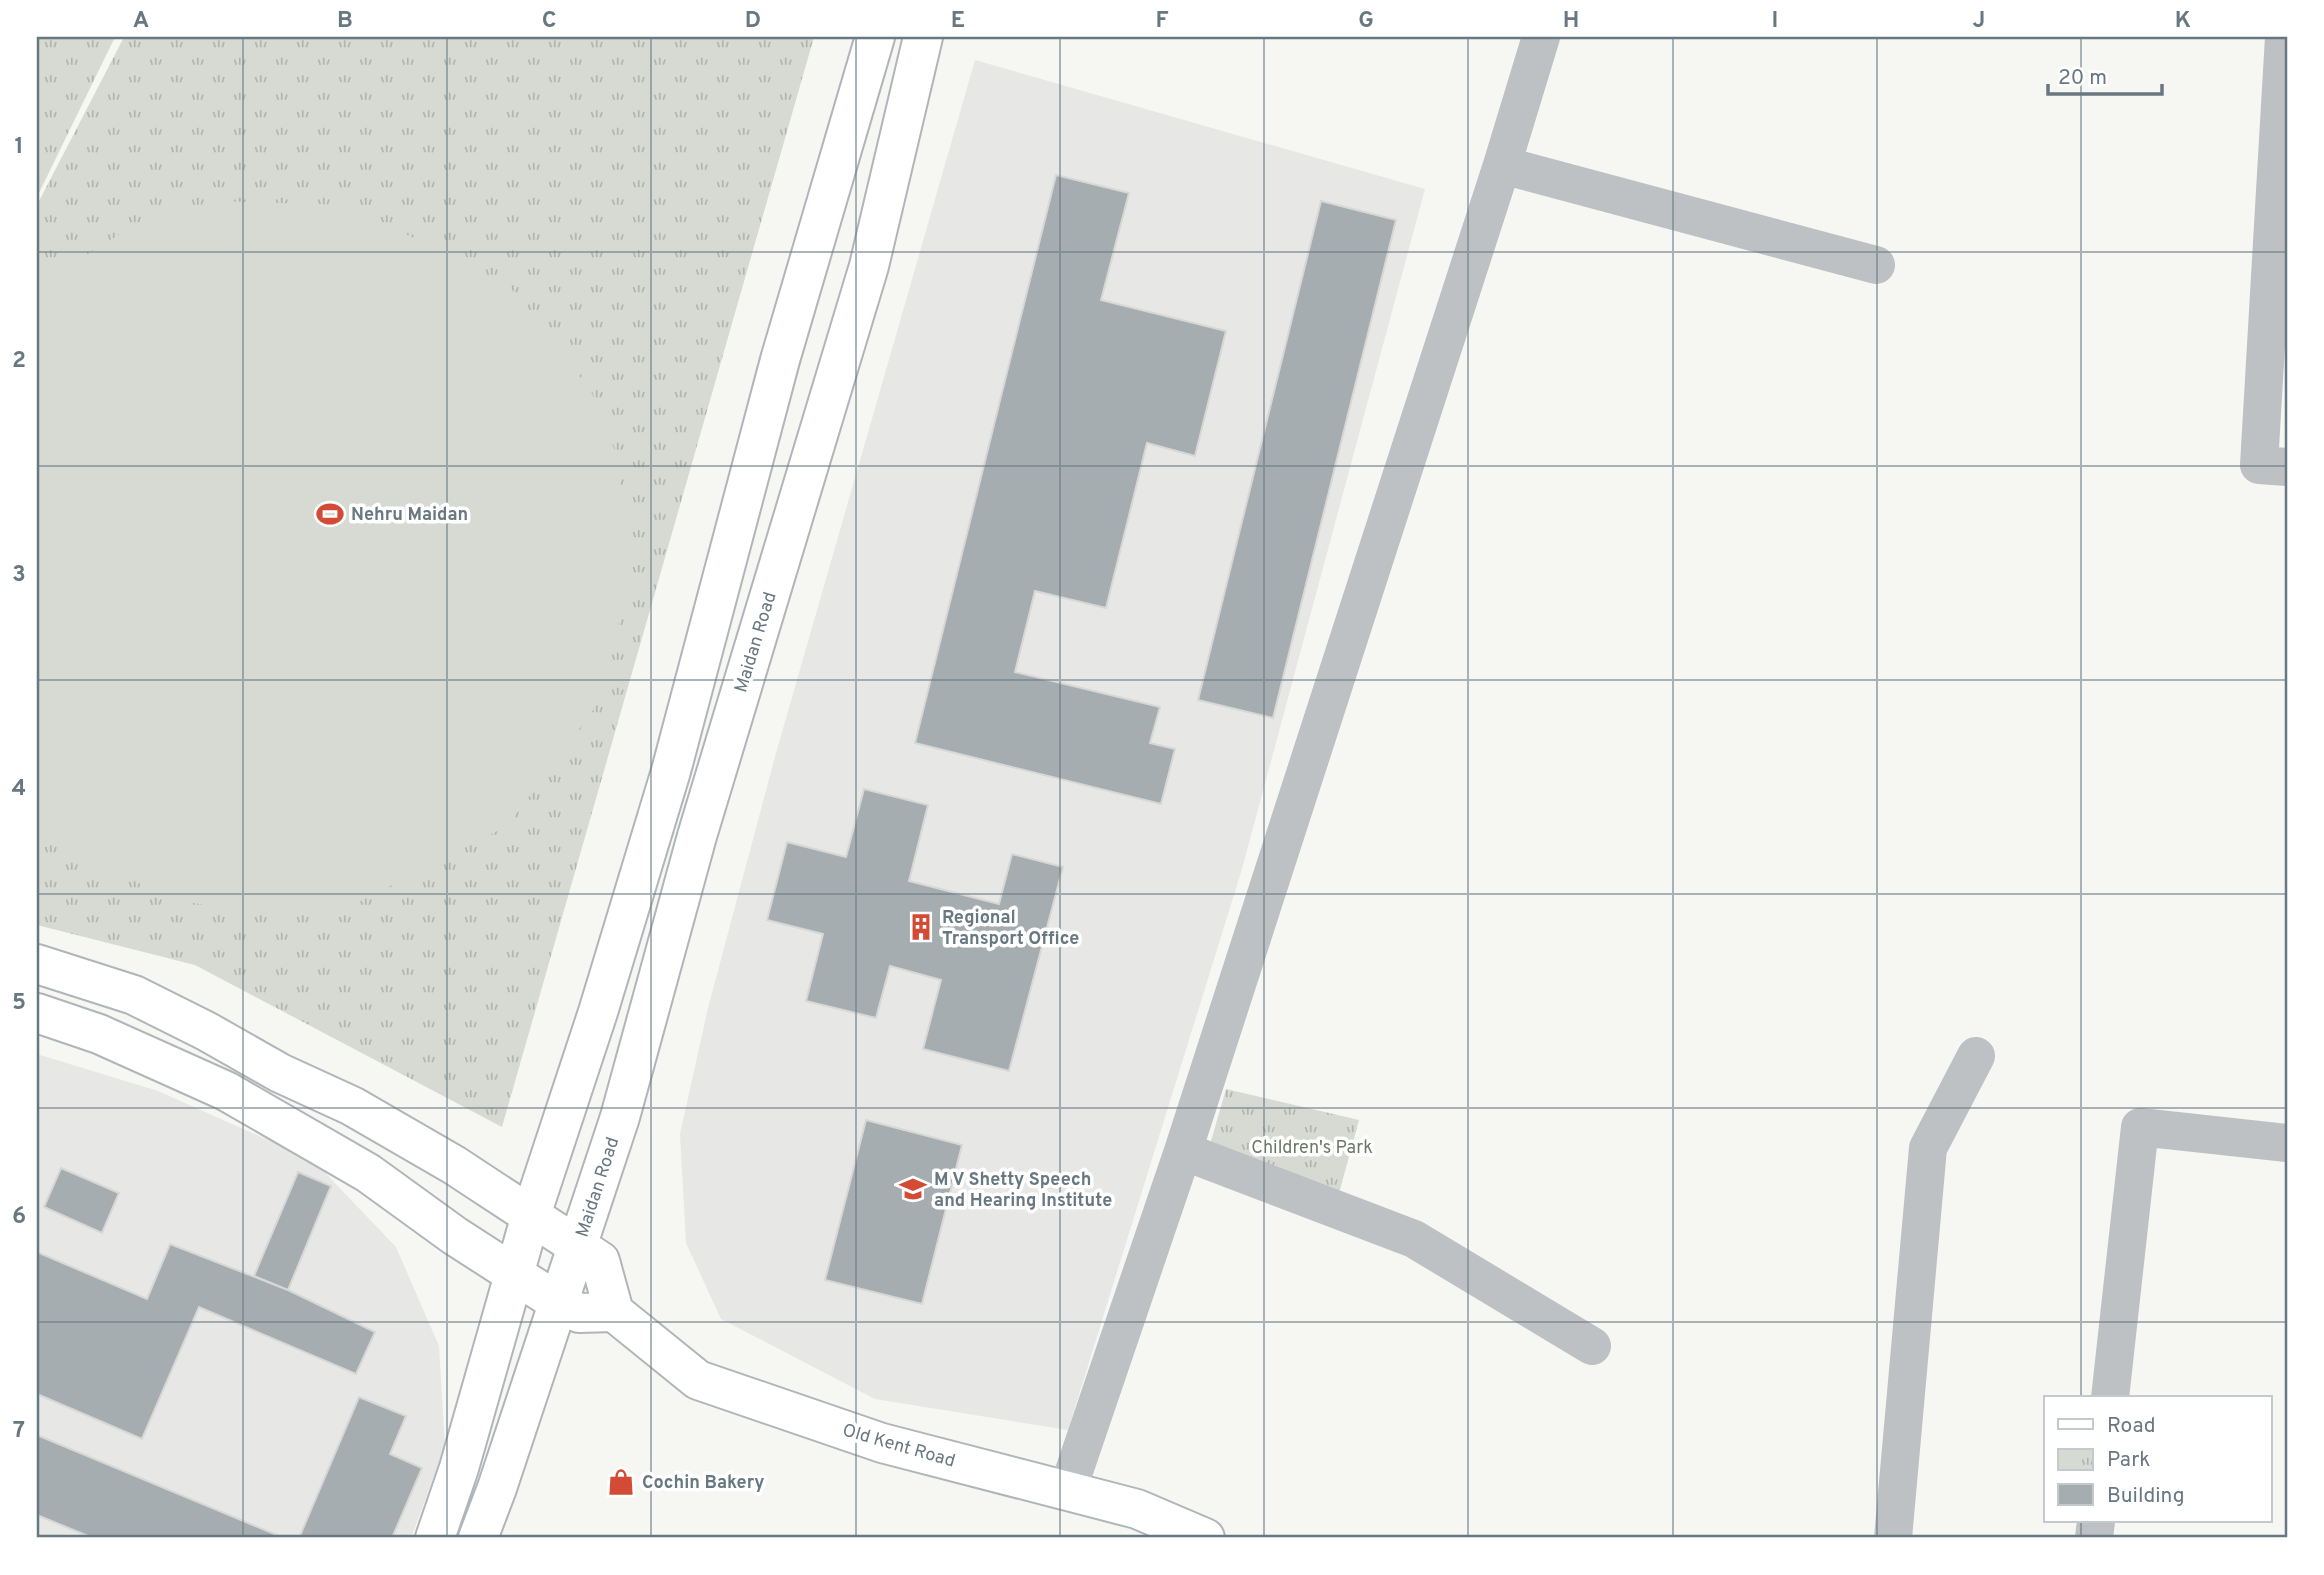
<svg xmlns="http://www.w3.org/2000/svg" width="2324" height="1575" viewBox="0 0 2324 1575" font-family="Overpass,sans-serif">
<defs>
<pattern id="park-tufts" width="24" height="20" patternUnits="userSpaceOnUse" patternTransform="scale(1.75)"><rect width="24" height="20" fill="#d6dad2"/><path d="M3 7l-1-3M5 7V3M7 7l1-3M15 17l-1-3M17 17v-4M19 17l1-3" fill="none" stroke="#b1b6b0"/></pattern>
</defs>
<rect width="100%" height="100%" fill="#f6f6f3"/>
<!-- built -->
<path fill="#e7e7e6" d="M975 60 1425 189 1242 869 1068 1430 875 1399 721 1319 686 1243 680 1134 708 1008 776 753Z
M37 1054 158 1091 313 1160 396 1247 439 1346 445 1446 411 1538H37Z"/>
<!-- park -->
<path fill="url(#park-tufts)" d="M37 37H115L37 197Z
M124 37H814L502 1127 195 965 37 925V205Z
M1226 1089 1359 1120 1339 1193 1207 1155Z"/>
<!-- pitch -->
<path fill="#d6dad2" d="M215 201 348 205 509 286 591 391 617 456 631 571 600 701 507 826 359 902 298 912 253 913 176 900 64 849 37 823V285L143 220Z"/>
<!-- building -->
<path fill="#a5adb1" stroke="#d7d7d5" stroke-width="2" d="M1056 175 1129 193 1101 300 1226 331 1195 456 1147 443 1106 608 1035 591 1015 672 1160 707 1150 743 1175 749 1161 804 915 743Z
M1321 201 1396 220 1273 718 1198 700Z
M864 789 928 805 909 881 999 904 1012 854 1063 867 1009 1071 923 1049 941 980 890 966 876 1018 806 1001 823 934 767 920 787 842 846 857Z
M866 1120 962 1145 922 1304 825 1280Z
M61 1168 119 1193 102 1233 44 1207Z
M298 1172 331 1186 288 1290 254 1276Z
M170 1244 288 1290 375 1332 356 1374 199 1307 142 1439 37 1394V1252L147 1299Z
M359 1397 406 1416 390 1454 422 1468 392 1538H299Z
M37 1435 284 1538H93L37 1515Z"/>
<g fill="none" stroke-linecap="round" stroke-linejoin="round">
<defs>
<path id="secondary" d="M37 964 134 995 206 1031 280 1073 352 1106 454 1165 600 1261 614 1312
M37 1013 99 1034 226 1091 368 1173 455 1236 559 1303 579 1313 614 1312
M614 1312 698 1380 882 1443 1137 1509 1205 1538
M435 1538 459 1468 531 1215 598 1012 671 771 780 360 875 37
M478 1538 497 1488 620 1117 697 836 869 266 923 37"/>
</defs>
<!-- secondary casing -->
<use href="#secondary" stroke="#b0b5b9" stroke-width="42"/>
<!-- street -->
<path stroke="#bdc1c4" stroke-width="38" d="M2284 37 2259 465 2287 467
M1502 165 1876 265
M1183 1151 1414 1239 1592 1346
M2110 1398 2140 1127 2287 1143
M1068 1489 1183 1151 1502 165 1541 37
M1893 1538 1928 1148 1976 1056
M2094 1538 2096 1521"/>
<!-- secondary -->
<use href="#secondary" stroke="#fff" stroke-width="38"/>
</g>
<!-- grid -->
<path fill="none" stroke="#687881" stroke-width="2" stroke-opacity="0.55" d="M243 37V1538M447 37V1538M651 37V1538M856 37V1538M1060 37V1538M1264 37V1538M1468 37V1538M1673 37V1538M1877 37V1538M2081 37V1398M37 252H2287M37 466H2287M37 680H2287M37 894H2287M37 1108H2287M37 1322H2287M2081 1521V1538"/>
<!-- icons -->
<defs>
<symbol id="stadium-bare" viewBox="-9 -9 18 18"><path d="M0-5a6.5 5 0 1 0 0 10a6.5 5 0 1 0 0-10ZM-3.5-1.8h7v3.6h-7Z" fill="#d34a35" stroke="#fff" stroke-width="2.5" paint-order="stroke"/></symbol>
<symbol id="building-bare" viewBox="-9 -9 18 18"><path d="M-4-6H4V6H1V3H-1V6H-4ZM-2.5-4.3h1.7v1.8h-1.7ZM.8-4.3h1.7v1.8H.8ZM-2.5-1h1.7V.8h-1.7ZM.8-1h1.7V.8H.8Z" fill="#d34a35" stroke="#fff" stroke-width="2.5" paint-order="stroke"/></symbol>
<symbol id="university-bare" viewBox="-9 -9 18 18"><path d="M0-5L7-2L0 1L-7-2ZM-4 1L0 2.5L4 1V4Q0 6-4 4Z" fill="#d34a35" stroke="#fff" stroke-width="2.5" paint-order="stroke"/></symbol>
<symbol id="shop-bare" viewBox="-9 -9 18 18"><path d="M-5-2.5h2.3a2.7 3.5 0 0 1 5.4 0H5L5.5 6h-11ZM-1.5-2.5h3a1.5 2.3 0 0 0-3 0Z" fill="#d34a35" stroke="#fff" stroke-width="2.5" paint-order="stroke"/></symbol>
</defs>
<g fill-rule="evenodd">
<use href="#stadium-bare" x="311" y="495" width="38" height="38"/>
<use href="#building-bare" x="902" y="908" width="38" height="38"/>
<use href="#university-bare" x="894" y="1170" width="38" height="38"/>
<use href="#shop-bare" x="602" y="1463" width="38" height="38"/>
</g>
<g text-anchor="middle" stroke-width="7" stroke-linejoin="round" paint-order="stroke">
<!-- poi labels -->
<g font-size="18" font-weight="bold" fill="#687881" stroke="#fff" text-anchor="start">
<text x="351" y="520">Nehru Maidan</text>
<text x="942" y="923">Regional<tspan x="942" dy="21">Transport Office</tspan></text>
<text x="934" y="1185">M V Shetty Speech<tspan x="934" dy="21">and Hearing Institute</tspan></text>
<text x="642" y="1488">Cochin Bakery</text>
</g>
<!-- street labels -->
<g font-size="18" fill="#687881" stroke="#fff">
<text transform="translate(755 642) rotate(-73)" y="6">Maidan Road</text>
<text transform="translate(597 1187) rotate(-72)" y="6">Maidan Road</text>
<text transform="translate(899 1445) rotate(16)" y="6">Old Kent Road</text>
</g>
<!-- park labels -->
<g font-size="18" fill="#6c7966" stroke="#fff">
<text x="1312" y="1153">Children's Park</text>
</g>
</g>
<!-- border -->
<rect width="2324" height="1575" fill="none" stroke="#ffffff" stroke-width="77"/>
<!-- legend -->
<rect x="2044" y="1396" width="228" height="126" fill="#ffffff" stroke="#c3c9cd" stroke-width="2"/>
<rect x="2058" y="1419" width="35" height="10" fill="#ffffff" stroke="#c3c9cd" stroke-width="2"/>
<text x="2107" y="1432" font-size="21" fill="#687881">Road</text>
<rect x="2058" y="1449" width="35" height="21" fill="url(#park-tufts)" stroke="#c3c9cd" stroke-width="2"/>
<text x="2107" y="1466" font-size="21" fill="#687881">Park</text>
<rect x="2058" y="1484" width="35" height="21" fill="#a5adb1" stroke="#c3c9cd" stroke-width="2"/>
<text x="2107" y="1502" font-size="21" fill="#687881">Building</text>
<!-- scale -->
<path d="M2048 84v10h114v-10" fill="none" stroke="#687881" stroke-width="3.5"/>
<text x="2058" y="84" font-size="21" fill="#687881" stroke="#ffffff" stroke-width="5" paint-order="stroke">20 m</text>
<rect x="38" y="38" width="2248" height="1498" fill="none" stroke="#687881" stroke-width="2.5"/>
<g font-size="23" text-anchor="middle" font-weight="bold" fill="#687881">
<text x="141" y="27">A</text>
<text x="345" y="27">B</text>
<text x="549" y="27">C</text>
<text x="753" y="27">D</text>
<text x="958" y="27">E</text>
<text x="1162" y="27">F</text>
<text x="1366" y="27">G</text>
<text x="1571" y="27">H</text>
<text x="1775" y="27">I</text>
<text x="1979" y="27">J</text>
<text x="2183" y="27">K</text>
<text x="19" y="153">1</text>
<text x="19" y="367">2</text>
<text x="19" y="581">3</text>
<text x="19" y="795">4</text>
<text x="19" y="1009">5</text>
<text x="19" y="1223">6</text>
<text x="19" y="1437">7</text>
</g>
</svg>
